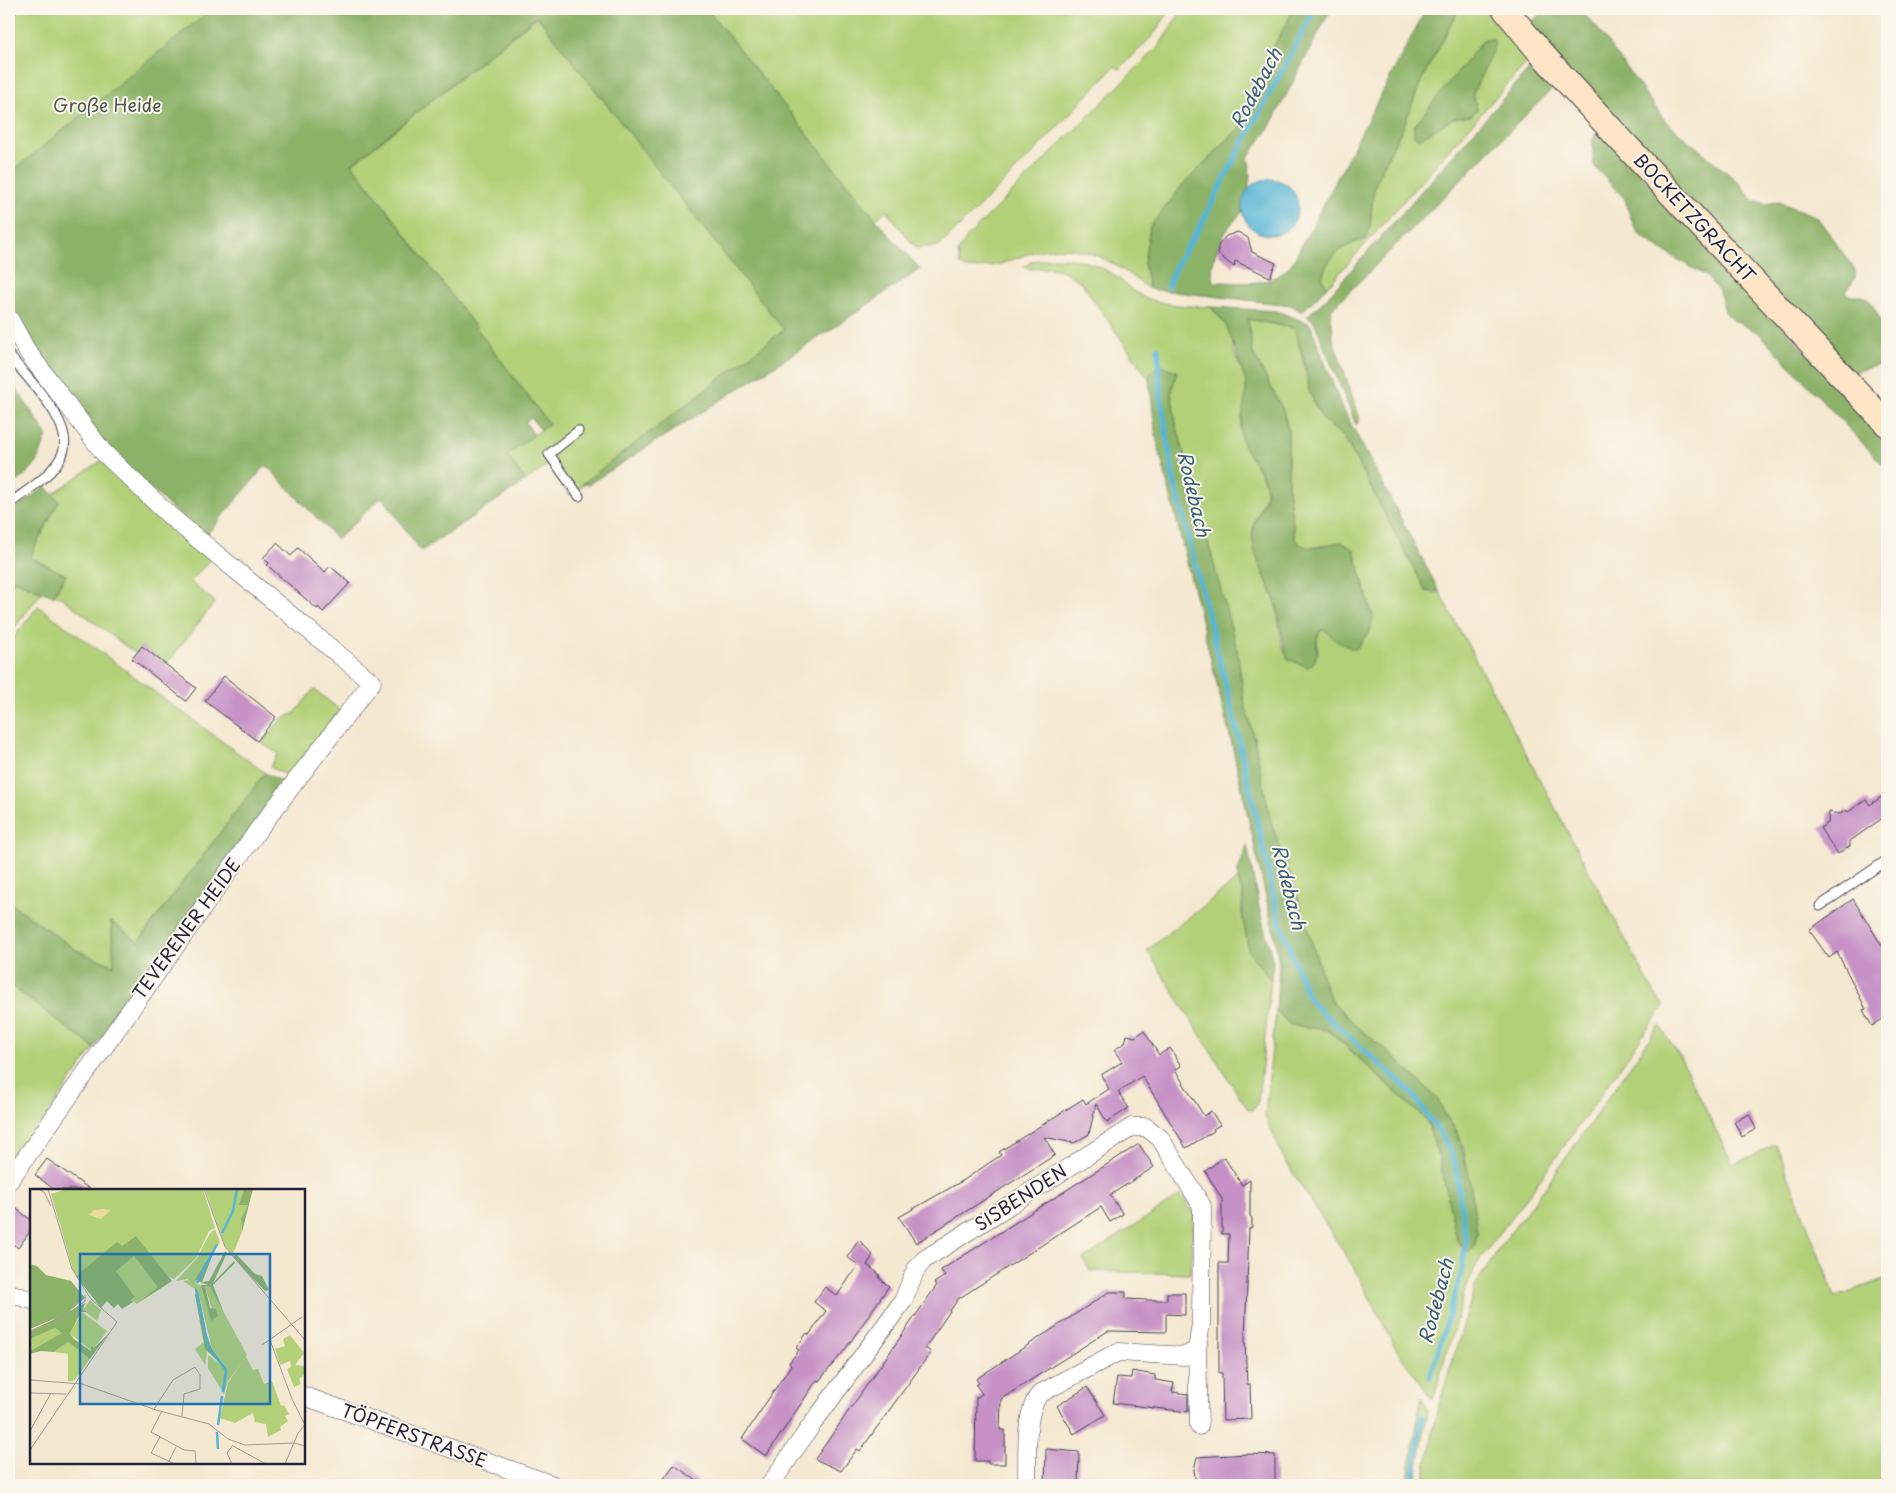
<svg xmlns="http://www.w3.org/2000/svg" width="1896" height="1494" viewBox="0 0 1896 1494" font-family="'Playpen Sans',sans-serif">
<rect width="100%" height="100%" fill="#fbf7ec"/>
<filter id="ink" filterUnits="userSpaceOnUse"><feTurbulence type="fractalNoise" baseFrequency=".02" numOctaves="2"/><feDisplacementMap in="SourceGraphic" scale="10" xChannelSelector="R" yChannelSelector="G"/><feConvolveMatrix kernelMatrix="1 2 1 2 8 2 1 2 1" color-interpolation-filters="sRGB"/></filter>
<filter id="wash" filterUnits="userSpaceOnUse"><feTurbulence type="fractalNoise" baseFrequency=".0096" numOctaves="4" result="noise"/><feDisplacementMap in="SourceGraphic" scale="20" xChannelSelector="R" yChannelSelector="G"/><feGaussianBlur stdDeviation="1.12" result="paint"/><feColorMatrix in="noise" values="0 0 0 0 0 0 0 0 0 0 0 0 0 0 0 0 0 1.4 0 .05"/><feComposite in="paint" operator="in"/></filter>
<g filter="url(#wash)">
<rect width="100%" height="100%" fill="#f5e8d1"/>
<!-- green -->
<path fill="#b1d077" stroke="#6a7959" d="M9 9H384L9 295Z
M707 9H1171L1154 34 1119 70 1115 66 1032 154 940 246 916 248 886 210 876 220Z
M1183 9H1294L1265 63 1253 108 1244 123 1182 186 1150 227 1144 263 1149 289C1114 263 1088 242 1042 250 1026 253 1011 262 995 265 986 267 977 268 968 269L960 264 958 252 967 237 1158 47Z
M1459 9H1483L1529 60 1327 287 1322 278C1327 255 1345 244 1366 239L1370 226 1373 193 1377 178 1404 125 1422 79Z
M538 16 784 330 570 495 549 464 526 481 507 455 549 424 352 164Z
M1053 258C1075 258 1096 262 1115 276 1126 284 1133 293 1146 298 1167 306 1190 306 1211 307L1226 325 1232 338 1234 353 1247 382 1245 407 1241 423V438L1266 484V495L1260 508V565L1276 603 1282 645 1288 659 1308 667 1318 653 1317 638 1321 630 1327 631 1373 617 1354 550 1316 547 1308 549 1300 545 1295 539 1288 490V430L1283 410 1253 353 1247 319 1293 328C1297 334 1298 344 1300 350 1311 390 1308 411 1344 437L1426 591 1435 593 1439 591 1653 991 1664 1006 1542 1177 1476 1265 1464 1293 1433 1400 1398 1352 1356 1271 1284 1159 1265 1116 1276 1010 1290 1025 1328 1030 1427 1121 1441 1165 1457 1241 1469 1252 1474 1247 1477 1233 1464 1150 1459 1134 1443 1112 1438 1099 1386 1050 1356 1026 1334 1003 1327 991 1291 876 1271 823 1255 743 1244 701 1237 650 1176 424 1171 393 1177 371 1158 365 1151 372 1149 379 1081 282 1062 270 1050 268 1029 269 1024 267 1032 261Z
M102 460 210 560 190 582 215 602 166 665 142 646 136 654 61 597 53 596 66 575 30 557 59 501 53 494Z
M14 580 42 592 9 635V588Z
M38 606 265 773 138 942 112 922 115 966 76 950 9 902V644Z
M314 689 340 710 289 776 270 767 278 754 262 743 282 719 295 713Z
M1238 879 1243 894 1242 913 1249 952 1271 980 1258 1102 1252 1110 1248 1109 1241 1099 1147 950Z
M9 984 94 1048 9 1169Z
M1659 1025 1680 1057 1733 1165 1776 1144 1835 1297 1887 1278V1485H1423L1437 1411 1476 1284 1501 1245 1547 1185Z
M1181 1195 1194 1213 1191 1274 1090 1271 1083 1259Z
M1421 1397 1428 1410 1415 1485H1407Z"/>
<!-- forest -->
<path fill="#8cb268" stroke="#576a52" d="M212 9H707L876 220 920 269 826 333 589 484H582L784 330 537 16 352 164 549 424 541 430 531 418 525 422 534 435 507 455 526 481 421 551 382 497 337 539 266 465 204 538 108 449 9 311V174Z
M1294 9H1331L1268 130 1248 157C1252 175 1249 192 1242 210 1240 217 1232 222 1228 228 1220 241 1207 268 1214 282 1240 282 1267 288 1288 268 1296 260 1301 244 1308 234L1426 9H1459L1422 79 1404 125 1377 178 1373 193 1370 226 1366 239C1345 244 1327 256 1322 278L1327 287 1302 312 1291 305 1149 289 1144 263 1150 227 1182 186 1244 123 1253 108 1265 63Z
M1547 9H1580L1597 28 1666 122 1737 181 1753 200 1766 204 1779 202 1817 217 1855 270V278L1846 292 1850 296H1862L1870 301 1887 331V362L1852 373 1526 26Z
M1484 39H1494V47L1473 94 1477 109 1471 116 1454 118 1419 139 1414 135V126Z
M1533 65 1553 88 1331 310 1333 339 1360 419 1356 425 1314 321 1307 316 1325 300Z
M1602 133 1887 439V469L1758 332 1732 320 1726 314 1719 291 1705 275 1660 249 1639 234 1632 221 1625 199 1594 166 1592 142 1595 134Z
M1211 307 1277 311 1310 324 1341 405 1439 591H1426L1344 437 1323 420 1316 407 1309 391 1308 376 1296 332 1291 327 1248 319 1253 353 1283 410 1288 430V490L1295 539C1307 555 1325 543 1342 542L1354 550 1373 617 1368 634 1356 649C1345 647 1332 640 1327 631L1321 630C1311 642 1324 658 1308 667L1288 659C1281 641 1282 622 1276 604 1269 579 1249 555 1253 528 1255 514 1270 500 1266 485 1263 468 1242 453 1241 435 1240 418 1246 402 1246 386 1247 382 1228 329 1226 325 1222 319 1216 313 1211 307Z
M1158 365 1177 371 1171 393 1176 424 1237 650 1244 701 1255 743 1271 823 1291 876 1327 991 1334 1003 1356 1026 1386 1050 1438 1099 1443 1112 1458 1134 1470 1179 1477 1233 1474 1247 1469 1252 1457 1241 1441 1165 1427 1121 1329 1030 1290 1025 1276 1010 1279 965 1275 938 1232 745 1156 437 1149 379 1151 372Z
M9 378 47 435 37 463 9 490Z
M46 486 59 501 30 557 66 575 53 596 14 580 9 588V513Z
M265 773 286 784 94 1048 9 984V902L76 950 114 966 111 921 138 942Z
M1247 845 1259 907 1273 962 1271 980 1249 952 1242 913 1243 894 1237 874Z"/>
<!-- water -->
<path fill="#57b5d6" stroke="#3c6c88" d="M1242 207a28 28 0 1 1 56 0a28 28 0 1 1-56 0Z"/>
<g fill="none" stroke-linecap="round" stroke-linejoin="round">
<!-- stream -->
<path stroke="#57b5d6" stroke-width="5.5" d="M1168 286C1175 261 1192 242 1204 219 1239 148 1278 79 1315 9
M1158 348 1161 398 1173 477 1230 701 1280 923 1307 995 1314 1005 1411 1092 1444 1139 1455 1162 1466 1242 1461 1275 1430 1377
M1412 1485 1422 1416"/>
</g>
<g id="blocks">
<!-- building -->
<path fill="#c691c6" d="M1238 232 1248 238 1252 252 1276 263 1270 277 1235 261 1234 267 1218 254V246L1226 236Z
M277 543 291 556 298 548 325 572 330 566 350 583 323 612 318 607 317 609 267 565 269 563 263 558Z
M142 646 196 688 186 701 132 659Z
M224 676 276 717 257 741 205 701Z
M1887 793V815L1850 841V846L1838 854 1820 828 1828 823 1829 812 1840 814 1846 810 1848 812 1866 800 1870 805Z
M1853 899 1887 954V1016L1872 1026 1863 1010 1866 1009 1837 952 1829 958 1809 930Z
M1144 1031 1159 1055 1170 1048 1181 1066 1175 1070 1187 1089 1204 1116 1211 1111 1220 1125 1213 1129 1214 1131 1186 1148 1142 1076 1118 1092 1129 1108 1107 1122 1096 1104 1089 1134 1074 1143 1044 1137 1055 1155 916 1243 899 1217 964 1180 1001 1155 999 1152 1083 1099 1086 1104 1109 1089 1101 1075 1122 1062 1114 1050 1125 1043 1127 1035 1135 1037Z
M1749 1114 1756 1129 1742 1137 1734 1122Z
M1139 1144 1154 1167 1110 1195 1123 1214 1110 1222 1101 1207 958 1299 925 1348 931 1352 860 1451 857 1449 841 1471 815 1459 937 1285 934 1283 945 1276 941 1270Z
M1224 1157 1242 1185 1250 1180V1216L1252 1218V1227L1249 1229 1245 1339 1247 1384H1250L1251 1419 1223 1420 1222 1373H1219V1263H1228L1229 1234H1222V1199L1205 1171Z
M47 1159 91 1190H55L35 1175Z
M9 1203 31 1220V1230L18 1248 9 1241Z
M859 1240 873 1255 867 1265 879 1274 880 1279 889 1286 844 1351 819 1381 817 1380 766 1456 742 1439 787 1371 791 1365 789 1363 799 1350 796 1348 807 1333 809 1335 826 1311 814 1302 825 1287 837 1296 858 1265 847 1257Z
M1109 1292H1126V1299L1146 1300H1167V1293H1185V1315L1166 1314V1332L1108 1331 1001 1399 1000 1430H1005V1464H988V1461H975L976 1398 982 1394 976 1385 979 1383 976 1379Z
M1132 1371 1155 1375V1380L1174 1383 1172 1392 1188 1394V1412L1113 1403 1117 1377 1131 1378Z
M1087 1387 1105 1415 1074 1434 1057 1406Z
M1046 1449 1079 1452 1078 1485H1045Z
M1247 1454 1275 1455V1485H1196L1194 1470 1197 1457Z
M674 1465 703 1485H659Z"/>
</g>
</g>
<g filter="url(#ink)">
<use href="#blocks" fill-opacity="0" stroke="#424052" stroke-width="1"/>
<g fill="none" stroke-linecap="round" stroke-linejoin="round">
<defs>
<path id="lane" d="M9 355C26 378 77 424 62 455 52 476 26 491 9 504
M578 431 549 454 579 496
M1820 906 1887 860"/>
<path id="street" d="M9 318 27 351 103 452 170 516 372 682 258 830 9 1181
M9 1293 31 1300
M1197 1350 1199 1426
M304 1396 553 1485
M770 1485 813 1423 903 1301 916 1269 925 1259 1132 1127H1146L1160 1138 1202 1206 1201 1323 1197 1350 1185 1356 1118 1352 1041 1393C1023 1410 1028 1461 1027 1485"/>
<path id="secondary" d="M1505 9 1540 52 1619 138 1887 424"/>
</defs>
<!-- lane casing -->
<use href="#lane" stroke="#424052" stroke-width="11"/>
<!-- street casing -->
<use href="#street" stroke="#424052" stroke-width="19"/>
<!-- secondary casing -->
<use href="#secondary" stroke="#424052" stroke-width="27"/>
<!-- lane -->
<use href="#lane" stroke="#fff" stroke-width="9"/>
<!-- street -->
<use href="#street" stroke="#fff" stroke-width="18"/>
<!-- secondary -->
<use href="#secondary" stroke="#fde5c5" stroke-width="25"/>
</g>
</g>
<g text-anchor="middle" stroke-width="4" stroke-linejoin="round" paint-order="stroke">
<!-- park labels -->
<g font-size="18" fill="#4d564d" stroke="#fbf7ec">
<text x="107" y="112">Große Heide</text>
</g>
<!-- street labels -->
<g font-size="18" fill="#22223b" stroke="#fbf7ec">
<text transform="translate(1694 218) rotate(47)" y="6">BOCKETZGRACHT</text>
<text transform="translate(187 929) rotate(-54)" y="6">TEVERENER HEIDE</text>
<text transform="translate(1021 1198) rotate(-33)" y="6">SISBENDEN</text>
<text transform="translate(414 1436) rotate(20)" y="6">TÖPFERSTRASSE</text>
</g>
<!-- water labels -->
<g font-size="19" font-style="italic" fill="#375d79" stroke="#fbf7ec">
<text transform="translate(1256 88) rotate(-62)" y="7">Rodebach</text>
<text transform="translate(1194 494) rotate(77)" y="7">Rodebach</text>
<text transform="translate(1289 887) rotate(76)" y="7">Rodebach</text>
<text transform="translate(1436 1301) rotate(-75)" y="7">Rodebach</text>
</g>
</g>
<!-- overview -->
<g transform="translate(30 1189)">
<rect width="275" height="275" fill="#f5e8d1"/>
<path d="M37 0H173L185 39 179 42 166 69 144 90 138 87 108 50 53 95 43 81 21 5ZM175 0H214L210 13 218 16 211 29 212 43 202 67 194 55ZM185 40 190 53 165 94 157 90 146 92 167 69 180 44ZM104 67 129 98 107 115 101 111 105 108 85 82ZM159 91 173 98 181 132 182 128 185 130 175 97 180 98 217 166 213 172 216 168 223 181 228 180 234 195 242 192 251 217 254 216 259 225 255 227 258 232 250 238 251 241 238 248 236 235 225 233 223 224 205 234 190 229 198 194 212 173 198 192 194 205 178 179V166L193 177 197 190 196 179 183 164 168 102 153 92ZM60 111 71 121 67 132 53 121ZM52 123 77 142 62 162 40 145ZM25 139 33 144 0 162V150ZM260 146 274 164 265 176 275 177V185L269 190 271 195 264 198 257 180 261 178 260 172 250 176 245 160 255 157 253 150ZM38 153 60 170 44 192H38V165L24 163ZM174 153 177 163 175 176 165 160Z" fill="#b1d077"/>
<path d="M214 0H223L212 43 211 29 218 16H209ZM106 47 142 92 108 114 128 98 104 67 86 82 105 108 101 111 103 113 92 120 88 115 84 119 77 112 71 119 46 87 87 53 92 57ZM187 55 172 93 179 92 195 62 197 64 183 94 204 72 205 74 183 96 194 124 180 98 175 97 180 119 186 120 188 127 181 132 171 96H178L165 91ZM206 65 225 85 232 87 239 101 235 102 216 82 203 68ZM0 75 7 77 16 86 41 92 55 109 36 125 0 140ZM168 102 177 147 184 165 196 179 197 190 193 177 175 160 165 106ZM55 114 53 121 57 123H51L40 145 44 150 61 162V157L64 159 79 144 60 170 38 153 24 163 11 162 0 165V162L32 144 25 139 0 150V143Z" fill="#8cb268"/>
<path d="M64 21 74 20 81 21 71 30 59 26Z" fill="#eeda9e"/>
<path fill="none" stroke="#57b5d6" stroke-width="2.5" d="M192 44 203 22 207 0M167 94 187 55M166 100 178 157 196 181 193 203M188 236 192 207M187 243 188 260"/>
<path fill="none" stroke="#a19995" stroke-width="1" d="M9 0 14 3 21 17M174 0 195 58 275 151M0 142 38 125 55 112V106M240 151 262 210 275 236M232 156 272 128M0 191 52 195 126 221 179 235 198 250 215 256 264 254 275 257M0 204 36 205M124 220 143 191 165 178 170 186V200L154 205 152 227M132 222 121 243 154 261 165 262 166 275M0 242 21 204M130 248 121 264 145 275M203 257 236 275M0 261 87 133 61 110 42 80 18 0M139 272 146 258M202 275 197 264 203 256M255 275 268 244 275 236"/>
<path fill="#1f6fb2" fill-opacity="0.15" stroke="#1f6fb2" stroke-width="2.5" d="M50 65H240V215H50Z"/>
<rect width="275" height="275" fill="none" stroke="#22223b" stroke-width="2.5"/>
</g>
<!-- margin -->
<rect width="1896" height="1494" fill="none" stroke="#fbf7ec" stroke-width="30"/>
</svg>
